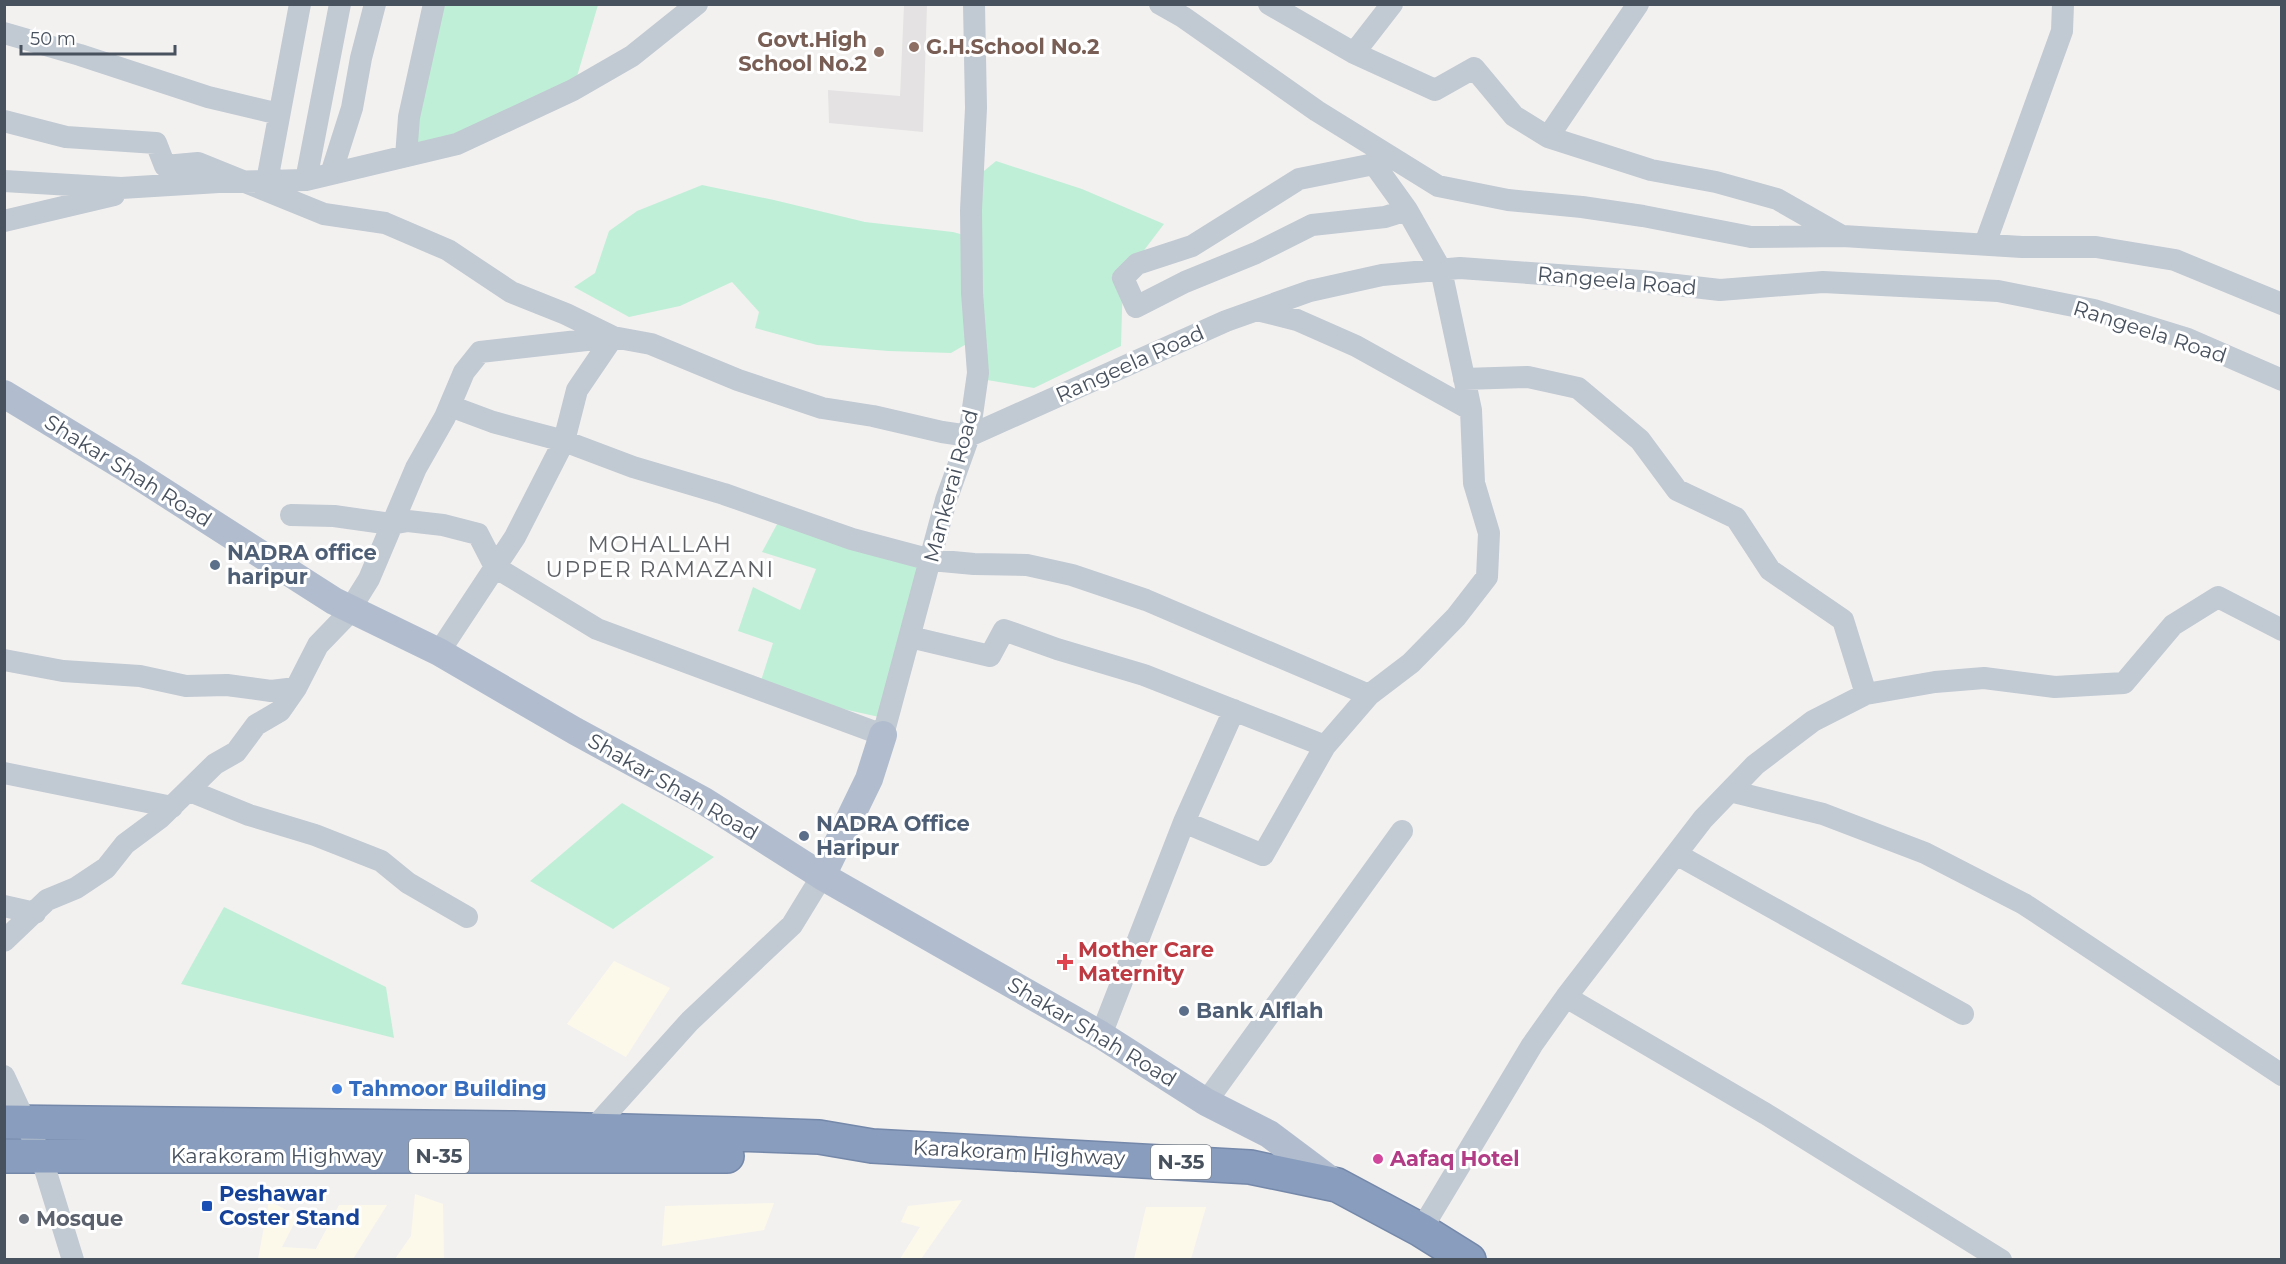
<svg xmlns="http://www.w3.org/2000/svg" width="2286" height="1264" viewBox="0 0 2286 1264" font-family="Montserrat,sans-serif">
<rect width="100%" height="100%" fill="#f3f1f0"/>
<!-- commercial -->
<path fill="#fcf9eb" d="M614 961 670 988 626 1057 567 1024Z
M415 1194 443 1204 444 1259H395L411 1236Z
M962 1200 921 1259H900L920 1227 901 1222 908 1206Z
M269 1201 298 1216 282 1247 316 1249 339 1205H387L353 1259H258Z
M774 1203 764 1230 662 1246 665 1206Z
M1146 1207H1206L1191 1259H1134Z"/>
<!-- education -->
<path fill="#e4e2e2" d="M904 5H927L923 132 829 123 828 90 900 96Z"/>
<!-- green -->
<path fill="#c0efd7" d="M434 5H598L573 90 406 156Z
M996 161 1082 189 1164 224 1123 278 1121 346 1034 388 981 379 975 339 951 353 888 351 817 345 755 328 759 312 732 282 680 306 629 317 574 287 595 273 609 231 637 211 702 185 774 200 865 222 953 232 971 237 973 180Z
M782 515 931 560 888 719 758 690 773 643 738 631 753 587 800 610 816 569 762 552Z
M622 803 714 857 613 929 530 881Z
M224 907 386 987 394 1038 181 984Z"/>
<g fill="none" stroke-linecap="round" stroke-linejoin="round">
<defs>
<path id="highway" d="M4 1122 514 1128 734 1134 819 1137 872 1146 1250 1167 1337 1185 1421 1230 1469 1260
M4 1156H727"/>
</defs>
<!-- highway casing -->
<use href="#highway" stroke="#7488aa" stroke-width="36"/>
<!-- minor -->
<path stroke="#c1c9d2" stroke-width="22" d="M1160 4 1183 17 1317 111 1438 186 1508 200 1582 207 1643 216 1751 237 1843 236 2022 247H2096L2175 260 2282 304
M1269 4 1354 53
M1392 4 1354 53 1435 90 1474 68 1514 116 1548 137
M1638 4 1548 137 1651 170 1716 182 1777 199 1842 236
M4 33 80 55 208 97 279 114
M4 121 66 137 156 143 165 166 198 163 324 214 385 223 448 250 511 292 566 314 613 337 577 390 564 441 515 537 439 652
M406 156 409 117 434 4
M331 174 352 108 361 58 375 4
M306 180 340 4
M4 181 121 188 219 182 306 180 457 144 573 90 632 56 697 4
M267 181 300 4
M4 221 114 195
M1985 244 2062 31 2063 4
M1257 310 1297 320 1356 346 1471 410
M1464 379 1528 377 1578 388 1640 440 1677 490 1736 518 1770 570 1843 620 1866 694 1935 682 1984 678 2055 687 2124 683 2173 625 2218 597 2282 630
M450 406 493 422 564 441 633 467 724 494 852 539 931 560 974 564 1027 565 1072 575 1146 600 1369 695
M291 515 334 516 391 524 408 521 443 525 478 534 495 567 597 629 883 735 946 500 969 436 978 373 972 293 971 210 976 108 974 4
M910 637 990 656 1004 630 1057 649 1144 675 1325 746
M4 660 63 671 140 676 186 686 227 685 271 691 296 688
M4 773 172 807
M190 791 249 815 315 835 381 861 408 883 467 917
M1730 791 1823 814 1925 853 2024 904 2282 1075
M1184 822 1263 855 1325 746 1369 695 1411 663 1456 617 1487 577 1489 533 1474 483 1471 410 1441 270 1407 210 1385 217 1312 225 1256 253 1185 282 1136 307 1123 278 1137 264 1192 246 1299 179 1374 164 1407 210
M1676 854 1963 1014
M4 906 35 913
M4 941 47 900 76 888 106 868 125 844 160 818 215 764 236 752 256 725 280 711 296 688 318 645 346 616 369 579 416 468 445 417 464 372 480 352 613 337 651 344 738 380 822 408 873 416 942 432 969 436 1226 321 1310 291 1382 275 1460 268 1641 281 1720 290 1823 282 1998 291 2094 310 2188 339 2282 380
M1566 997 1766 1114 2001 1260
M1101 1035 1184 822 1234 710
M4 1076 41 1156 73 1260
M1206 1102 1402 831
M592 1130 690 1021 792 925 822 876
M1421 1230 1532 1045 1566 997 1703 819 1755 765 1813 721 1866 694"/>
<!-- major -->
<path stroke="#b1bdce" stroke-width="28" d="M4 394 131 471 334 601 439 652 575 731 704 801 822 876 1101 1035 1206 1102 1269 1134 1337 1185
M822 876 869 779 883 735"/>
<!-- highway -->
<use href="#highway" stroke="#899dbe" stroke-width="33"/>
</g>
<!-- markers -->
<g fill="#8d6e63" stroke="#fff" stroke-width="2">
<circle cx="914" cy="47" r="6"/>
<circle cx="879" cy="52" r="6"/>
</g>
<g fill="#5c6f8a" stroke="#fff" stroke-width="2">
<circle cx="215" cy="565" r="6"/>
<circle cx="804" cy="836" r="6"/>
<circle cx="1184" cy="1011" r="6"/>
</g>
<path fill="#e0444e" stroke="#fff" stroke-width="2" d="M1062 953h6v6h6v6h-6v6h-6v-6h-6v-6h6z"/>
<circle fill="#3f7fe0" stroke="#fff" stroke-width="2" cx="337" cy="1089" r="6"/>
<circle fill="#d1479c" stroke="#fff" stroke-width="2" cx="1378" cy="1159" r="6"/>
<rect fill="#1a4fb4" stroke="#fff" stroke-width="2" x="201" y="1200" width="12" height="12" rx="3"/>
<circle fill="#6b7280" stroke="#fff" stroke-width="2" cx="24" cy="1219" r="6"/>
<g text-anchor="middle" stroke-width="6" stroke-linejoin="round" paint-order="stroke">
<!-- shield labels -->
<g fill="#fff" stroke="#7f858e" stroke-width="1.5">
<rect x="409" y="1139" width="60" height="34" rx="4.5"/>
<rect x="1151" y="1145" width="60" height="34" rx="4.5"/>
</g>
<g font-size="20" font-weight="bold" fill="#48515e">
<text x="439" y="1163">N-35</text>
<text x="1181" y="1169">N-35</text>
</g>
<!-- education labels -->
<g font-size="21" font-weight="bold" fill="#785e54" stroke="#fff" text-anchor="end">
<text x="867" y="47">Govt.High<tspan x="867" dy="24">School No.2</tspan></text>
<text x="926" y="54" text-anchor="start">G.H.School No.2</text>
</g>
<!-- street labels -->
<g font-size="21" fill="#48515e" stroke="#fff">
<text transform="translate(1617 281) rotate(5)" y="7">Rangeela Road</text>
<text transform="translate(2150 332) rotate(18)" y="7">Rangeela Road</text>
<text transform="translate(1130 364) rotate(-24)" y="7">Rangeela Road</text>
<text transform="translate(128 471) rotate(32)" y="7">Shakar Shah Road</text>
<text transform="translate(951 486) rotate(-75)" y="7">Mankerai Road</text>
<text transform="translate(673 787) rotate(30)" y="7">Shakar Shah Road</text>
<text transform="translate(1092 1032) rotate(31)" y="7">Shakar Shah Road</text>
<text transform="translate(1019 1153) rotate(3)" y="7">Karakoram Highway</text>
<text x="277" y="1163">Karakoram Highway</text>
</g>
<!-- service labels -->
<g font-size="21" font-weight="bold" fill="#4e5e75" stroke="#fff" text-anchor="start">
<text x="227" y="560">NADRA office<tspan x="227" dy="24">haripur</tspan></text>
<text x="816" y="831">NADRA Office<tspan x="816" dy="24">Haripur</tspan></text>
<text x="1196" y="1018">Bank Alflah</text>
</g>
<!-- health labels -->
<g font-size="21" font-weight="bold" fill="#be3a42" stroke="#fff" text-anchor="start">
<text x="1078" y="957">Mother Care<tspan x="1078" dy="24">Maternity</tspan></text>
</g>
<!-- shop labels -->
<g font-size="21" font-weight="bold" fill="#366cbe" stroke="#fff" text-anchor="start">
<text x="349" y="1096">Tahmoor Building</text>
</g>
<!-- hotel labels -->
<g font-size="21" font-weight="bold" fill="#b23c85" stroke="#fff" text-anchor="start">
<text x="1390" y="1166">Aafaq Hotel</text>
</g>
<!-- transit labels -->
<g font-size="21" font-weight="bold" fill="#164399" stroke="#fff" text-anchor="start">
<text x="219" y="1201">Peshawar<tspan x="219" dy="24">Coster Stand</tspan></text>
</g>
<!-- worship labels -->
<g font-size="21" font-weight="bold" fill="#5b616d" stroke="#fff" text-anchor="start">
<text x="36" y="1226">Mosque</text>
</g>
<!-- neighbourhood labels -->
<g font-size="22" letter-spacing="1.5" fill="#5d6065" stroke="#fff">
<text x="660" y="552">MOHALLAH<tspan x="660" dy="25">UPPER RAMAZANI</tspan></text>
</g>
</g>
<!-- border -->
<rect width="2286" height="1264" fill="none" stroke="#48515e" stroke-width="12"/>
<!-- scale -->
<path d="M21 45v9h154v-9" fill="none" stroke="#48515e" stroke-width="3"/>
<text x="30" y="45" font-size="18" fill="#48515e" stroke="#ffffff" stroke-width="4.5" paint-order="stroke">50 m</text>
</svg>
